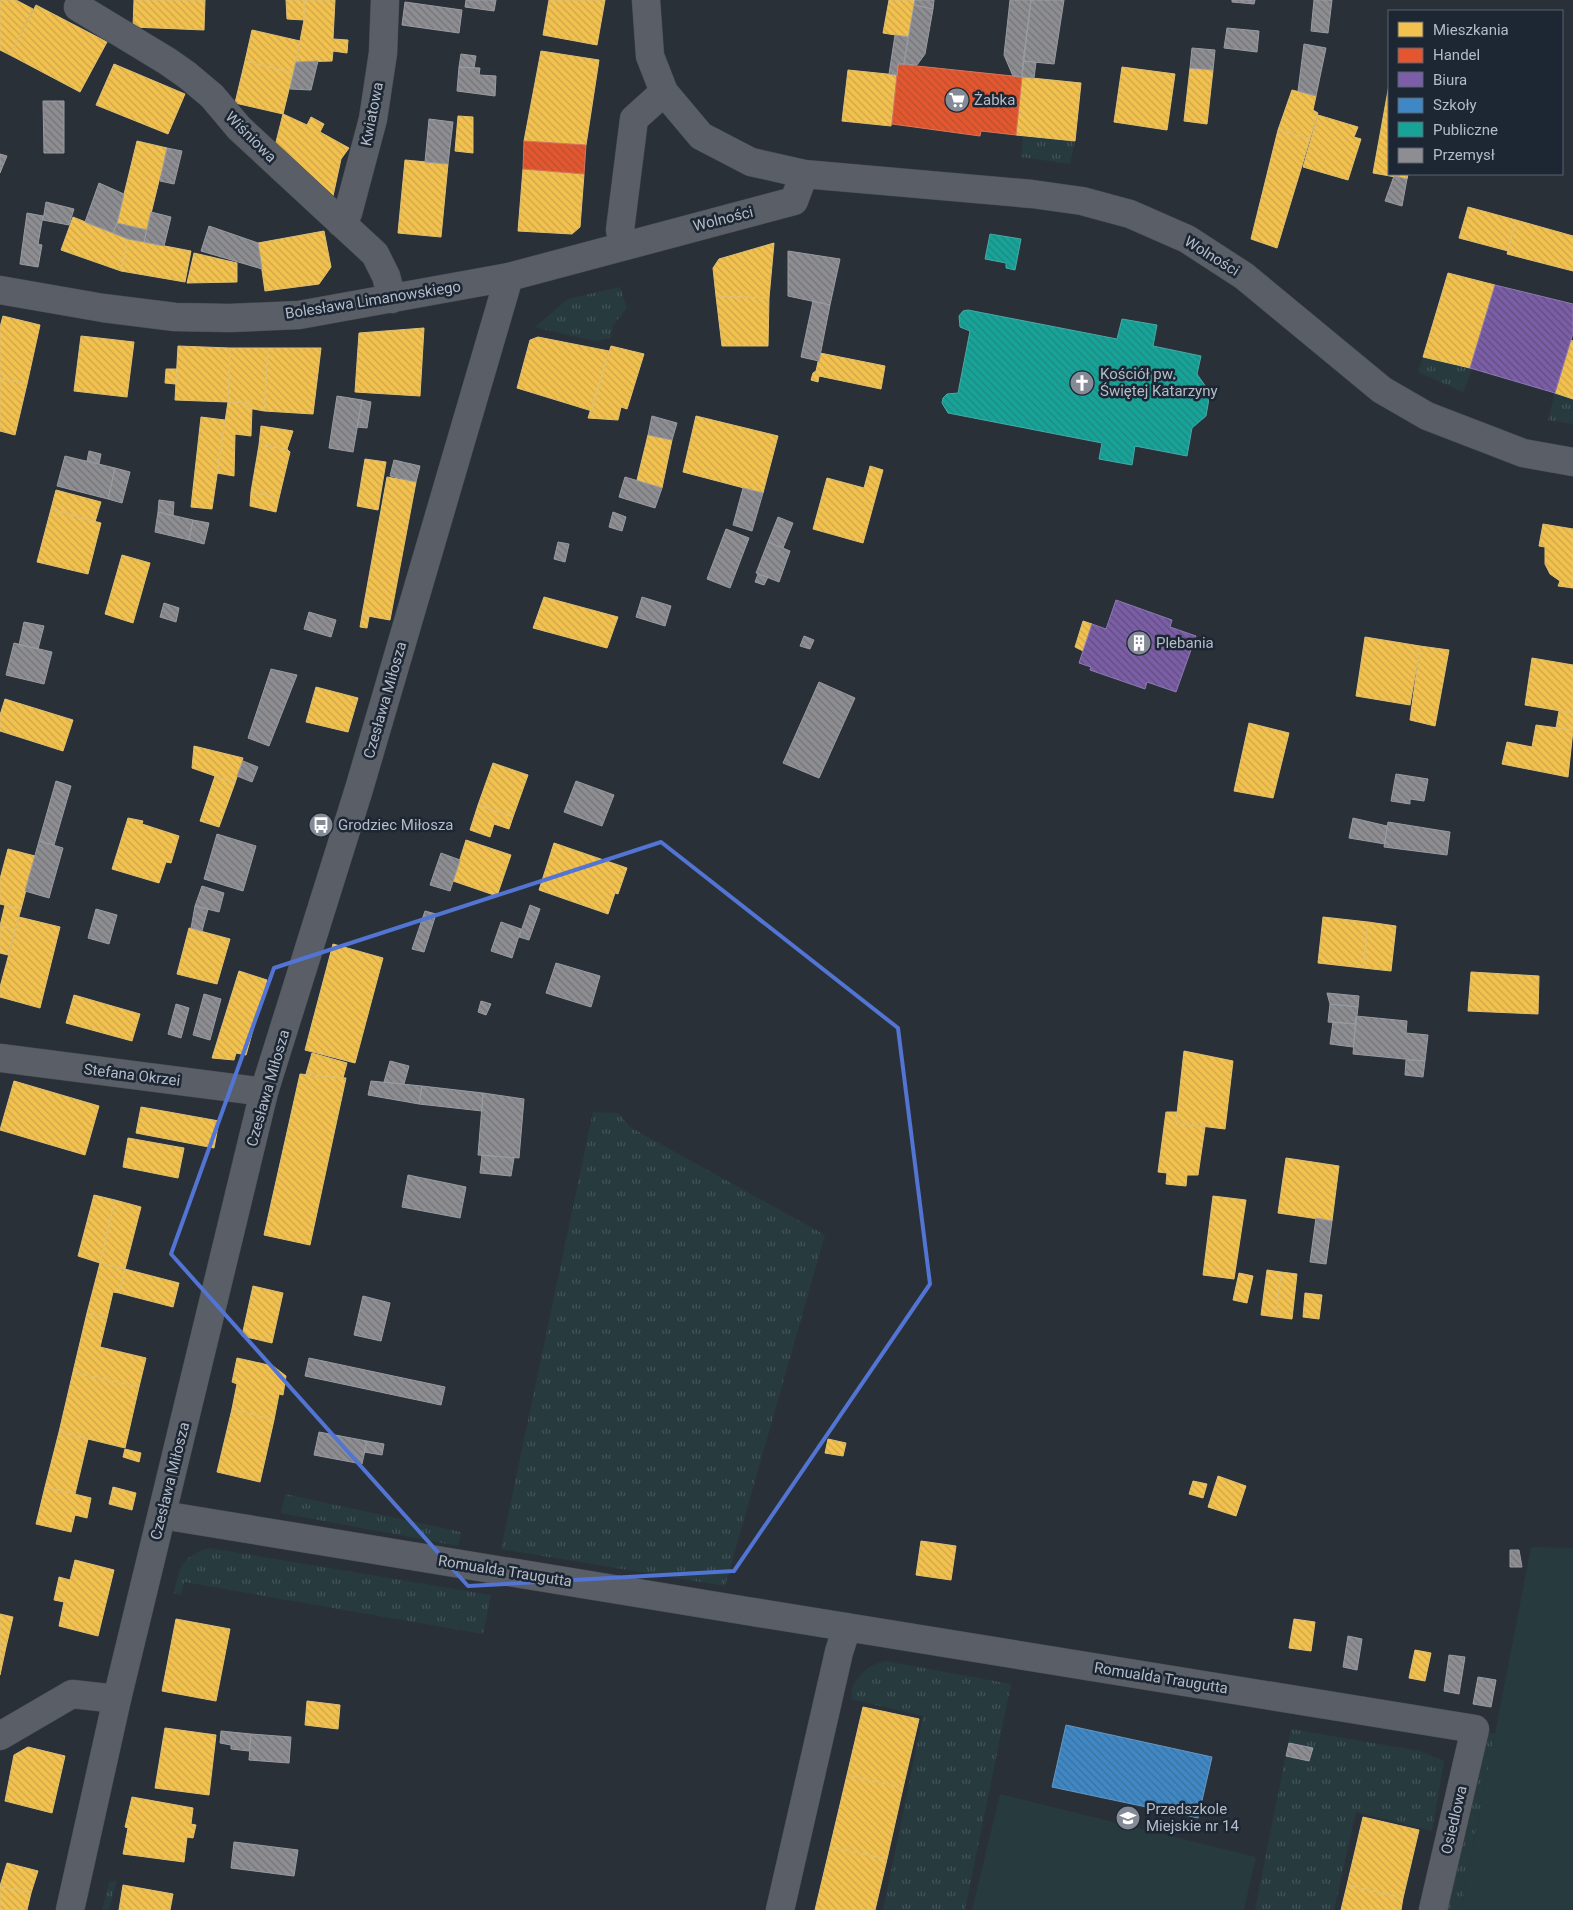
<svg xmlns="http://www.w3.org/2000/svg" width="1573" height="1910" viewBox="0 0 1573 1910" font-family="Roboto,sans-serif">
<defs>
<pattern id="grass-tufts" width="24" height="20" patternUnits="userSpaceOnUse" patternTransform="scale(1.25)"><rect width="24" height="20" fill="#273a3e"/><path d="M3 7l-1-3M5 7V3M7 7l1-3M15 17l-1-3M17 17v-4M19 17l1-3" fill="none" stroke="#445559"/></pattern>
<pattern id="homes-back-hatch" width="6" height="6" patternUnits="userSpaceOnUse" patternTransform="scale(1.25)"><rect width="6" height="6" fill="#f2c14e"/><path d="M-1 5l2 2M0 0l6 6M5-1l2 2" fill="none" stroke="#cca64a"/></pattern>
<pattern id="shops-back-hatch" width="6" height="6" patternUnits="userSpaceOnUse" patternTransform="scale(1.25)"><rect width="6" height="6" fill="#e4572e"/><path d="M-1 5l2 2M0 0l6 6M5-1l2 2" fill="none" stroke="#b84f32"/></pattern>
<pattern id="offices-back-hatch" width="6" height="6" patternUnits="userSpaceOnUse" patternTransform="scale(1.25)"><rect width="6" height="6" fill="#7b5ea7"/><path d="M-1 5l2 2M0 0l6 6M5-1l2 2" fill="none" stroke="#5f4f7c"/></pattern>
<pattern id="schools-back-hatch" width="6" height="6" patternUnits="userSpaceOnUse" patternTransform="scale(1.25)"><rect width="6" height="6" fill="#3f88c5"/><path d="M-1 5l2 2M0 0l6 6M5-1l2 2" fill="none" stroke="#3c709c"/></pattern>
<pattern id="public-back-hatch" width="6" height="6" patternUnits="userSpaceOnUse" patternTransform="scale(1.25)"><rect width="6" height="6" fill="#17a398"/><path d="M-1 5l2 2M0 0l6 6M5-1l2 2" fill="none" stroke="#1f8881"/></pattern>
<pattern id="industry-back-hatch" width="6" height="6" patternUnits="userSpaceOnUse" patternTransform="scale(1.25)"><rect width="6" height="6" fill="#8d8d92"/><path d="M-1 5l2 2M0 0l6 6M5-1l2 2" fill="none" stroke="#737478"/></pattern>
</defs>
<rect width="100%" height="100%" fill="#2a3038"/>
<!-- grass -->
<path fill="url(#grass-tufts)" d="M1023 136 1075 141 1070 164 1021 157Z
M620 287 627 308 613 325 611 338 594 341 535 327 568 299Z
M1423 357 1473 368 1463 392 1418 372Z
M1555 393 1573 399V424L1548 420Z
M593 1112 618 1113 630 1127 825 1235 725 1586 501 1549Z
M285 1494 461 1532 458 1546 281 1513Z
M209 1548 491 1595 483 1634 184 1582 181 1595 174 1593C180 1567 181 1557 209 1548Z
M885 1661 1011 1684 965 1910H883L923 1716 851 1699C852 1696 851 1690 853 1687 858 1673 872 1664 885 1661Z
M1291 1729 1420 1751 1444 1761 1432 1831 1356 1812 1334 1910H1255Z
M1486 1732 1495 1734 1461 1910H1445Z
M117 1880 109 1910H102L109 1882Z"/>
<!-- green -->
<path fill="#273a3e" d="M1531 1547 1573 1548V1910H1461Z
M1000 1794 1256 1857 1244 1910H972Z"/>
<!-- homes -->
<path fill="url(#homes-back-hatch)" stroke="#dfc073" d="M0 0H16L33 9 10 55 0 50Z
M134 0H205L204 30 133 27Z
M286 0H304V20L287 19Z
M304 0H335L333 39 348 40 347 53 333 51 332 61 296 62 304 20Z
M549 0H605L597 45 543 35Z
M889 0H915L908 37 883 33Z
M36 5 107 42 80 92 10 55Z
M252 30 300 41 293 73 245 61Z
M541 51 599 60 586 145 524 141Z
M245 61 293 73 283 114 235 103Z
M114 64 185 94 168 134 96 105Z
M1122 67 1175 74 1167 130 1114 122Z
M1190 68 1213 70 1207 124 1184 121Z
M848 70 897 75 891 126 842 121Z
M1022 77 1081 83 1075 141 1016 135Z
M1389 85V174H1408L1407 179 1373 173Z
M1292 90 1316 96 1313 110 1318 113 1310 139 1278 130Z
M283 114 307 125 311 117 324 124 320 132 349 148 341 159 333 196 275 146Z
M1318 115 1358 127 1354 137 1361 139 1348 180 1303 167Z
M458 116 473 117V153L455 151Z
M1278 130 1310 139 1277 248 1251 239Z
M137 141 167 148 147 230 117 223Z
M405 160 448 164 441 237 398 233Z
M523 169 584 174 580 227 572 234 518 231Z
M1468 207 1516 220 1508 251 1459 238Z
M73 217 128 239 121 271 61 250Z
M1516 220 1573 236V271L1507 254Z
M324 231 331 267 319 284 265 291 258 243Z
M128 239 191 251 185 282 121 271Z
M774 243 769 298 716 296 713 268 719 259Z
M194 253 237 263V282L187 283Z
M1448 273 1495 285 1470 368 1423 357Z
M716 296 769 298 768 346H722Z
M3 316 40 325 27 384 0 378V327Z
M424 328 420 396 355 392 359 333Z
M81 336 134 342 127 397 74 391Z
M538 337 609 351 592 411 517 388 530 340Z
M1570 340 1573 341V399L1555 393Z
M178 346 230 348 228 402 175 400Z
M611 346 644 354 627 409 621 407 618 420 588 418Z
M230 348H268L264 411 248 408V403L228 402Z
M268 348H321L313 414 264 411Z
M820 353 885 366 881 389 819 376 818 382 811 380 813 373 816 371Z
M166 369H177L176 384 165 383Z
M0 378 27 384 15 435 0 431Z
M228 402 248 403V408H252L251 436 235 434 234 476 217 473Z
M696 416 778 436 763 493 683 472Z
M201 417 225 420 212 509 191 507Z
M261 426 293 431 287 449 259 445Z
M648 435 672 440 662 488 637 480Z
M259 445 287 449 290 452 279 498 251 492Z
M365 459 386 462 378 510 357 506Z
M870 466 883 470 863 543 813 529 827 478 864 488Z
M387 477 416 482 390 620 362 615Z
M56 490 101 502 95 522 51 509Z
M251 492 279 498 276 512 250 506Z
M51 509 101 523 88 574 37 562Z
M1543 524 1573 529V588L1558 586 1560 581 1550 574 1545 564V547L1539 546Z
M122 555 150 563 133 623 105 614Z
M544 597 618 617 607 648 533 628Z
M362 615 369 617 367 628 360 627Z
M1083 621 1092 624 1083 651 1075 647Z
M1365 637 1420 646 1410 705 1356 696Z
M1420 646 1449 650 1435 726 1410 720Z
M1532 658 1573 665V713L1525 705Z
M316 687 358 698 348 732 306 722Z
M5 699 73 720 63 751 0 731V715Z
M1559 711 1573 713V730L1556 728Z
M1249 723 1289 733 1273 798 1234 791Z
M1536 725 1573 730 1568 777 1502 764 1507 742 1532 747Z
M194 746 243 758 235 783 192 768Z
M493 763 528 775 513 817 478 805Z
M215 776 235 783 219 827 200 821Z
M478 805 513 817 509 829 494 824 490 837 470 830Z
M128 818 143 821 142 824 179 836 171 863 166 862 159 883 112 869Z
M466 840 511 855 497 896 453 881Z
M554 843 627 868 618 894 615 893 608 914 539 890Z
M8 849 35 856 21 909 0 904V879Z
M5 905 21 909 15 930 0 926Z
M19 917 60 927 40 1008 0 997V987Z
M1323 917 1368 922 1363 968 1318 963Z
M1368 922 1396 926 1391 971 1363 968Z
M0 926 15 930 8 955 0 953Z
M189 928 230 939 217 984 177 974Z
M333 944 383 958 355 1063 305 1050Z
M239 971 267 980 246 1055 236 1053 234 1060 212 1058Z
M1471 972 1539 976 1538 1014 1468 1011Z
M74 995 140 1014 132 1041 66 1023Z
M1184 1051 1233 1061 1225 1129 1176 1123Z
M312 1053 347 1063 343 1078 306 1074Z
M300 1074 346 1078 310 1245 264 1235Z
M14 1081 99 1106 85 1155 0 1130Z
M141 1107 219 1121 214 1148 136 1133Z
M1166 1112H1177L1176 1123 1205 1127 1198 1175H1187L1186 1186 1166 1184 1167 1173 1158 1172Z
M128 1138 184 1148 178 1178 123 1167Z
M1286 1158 1339 1166 1332 1221 1278 1213Z
M94 1195 115 1200 100 1263 78 1256Z
M1213 1196 1246 1200 1234 1279 1203 1275Z
M115 1200 141 1207 125 1269 100 1263Z
M100 1263 125 1269 119 1293 113 1292 107 1318 87 1313Z
M125 1269 179 1283 173 1307 119 1293Z
M1267 1270 1281 1272 1276 1317 1261 1315Z
M1281 1272 1297 1274 1292 1319 1276 1317Z
M1239 1273 1253 1276 1247 1303 1233 1300Z
M253 1286 283 1293 272 1343 242 1336Z
M1305 1293 1322 1295 1319 1319 1303 1317Z
M87 1313 107 1318 100 1347 146 1358 139 1387 73 1372Z
M237 1358 273 1366 286 1376 283 1395 279 1394 274 1420 232 1409 237 1384 232 1382Z
M73 1372 139 1387 125 1448 59 1432Z
M232 1409 274 1420 260 1482 217 1472Z
M59 1432 88 1439 75 1494 45 1487Z
M828 1439 846 1443 843 1456 825 1453Z
M125 1449 141 1453 139 1462 123 1457Z
M1218 1476 1246 1486 1236 1516 1208 1507Z
M1193 1481 1207 1484 1203 1498 1189 1494Z
M45 1487 91 1498 87 1518 75 1515 71 1532 36 1524Z
M113 1487 136 1493 132 1510 109 1504Z
M921 1541 956 1546 951 1580 916 1575Z
M75 1560 114 1570 98 1636 59 1626 64 1602 54 1600 59 1577 70 1580Z
M0 1614 13 1617 6 1647 0 1646Z
M176 1619 230 1629 216 1701 162 1691Z
M1294 1619 1315 1622 1311 1651 1289 1648Z
M0 1646 6 1647 0 1675Z
M1415 1650 1431 1653 1425 1681 1409 1678Z
M307 1701 340 1705 338 1729 305 1725Z
M863 1707 919 1719 903 1788 847 1775Z
M165 1728 216 1735 209 1795 155 1788Z
M28 1747 65 1756 52 1813 5 1801 14 1755Z
M847 1775 903 1788 887 1859 830 1847Z
M132 1797 193 1808 191 1824 196 1825 193 1838 187 1837 184 1862 123 1854 128 1828 125 1827Z
M1363 1817 1419 1830 1403 1898 1347 1885Z
M830 1847 887 1859 875 1910H815Z
M7 1863 38 1871 31 1893 0 1886Z
M123 1885 173 1894 170 1910H119Z
M1347 1885 1403 1898 1401 1910H1341Z
M0 1886 31 1893 27 1910H0Z"/>
<!-- shops -->
<path fill="url(#shops-back-hatch)" stroke="#d6755c" d="M898 64 1022 77 1016 135 981 131 980 136 892 124Z
M524 141 586 145 584 174 523 169Z"/>
<!-- offices -->
<path fill="url(#offices-back-hatch)" stroke="#8c7ab1" d="M1495 285 1573 304V333L1555 393 1470 368Z
M1116 600 1172 620 1170 627 1196 636 1176 692 1147 682 1145 689 1090 670 1091 667 1079 663 1092 624 1106 629Z"/>
<!-- schools -->
<path fill="url(#schools-back-hatch)" stroke="#6298c6" d="M1066 1725 1212 1757 1198 1818 1052 1787Z"/>
<!-- public -->
<path fill="url(#public-back-hatch)" stroke="#46aaa7" d="M990 234 1021 239 1015 270 1006 268V263L985 259Z
M968 310 1117 339 1122 319 1157 325 1153 346 1201 356 1197 374 1210 393 1206 416 1192 428 1187 456 1135 446 1132 465 1099 459 1102 443 948 413 942 403 943 398 947 394 958 393 970 331 960 327 959 316 963 311Z"/>
<!-- industry -->
<path fill="url(#industry-back-hatch)" stroke="#999ba2" d="M466 0H496L494 11 465 7Z
M915 0H934L933 9 914 5Z
M1010 0H1031L1022 77 1013 76 1004 55Z
M1031 0H1064L1054 64 1023 61Z
M1232 0H1255L1254 4 1232 2Z
M1314 0H1332L1328 33 1311 31Z
M405 2 462 10 459 33 402 25Z
M914 5 933 9 925 54 917 65 904 64Z
M1227 28 1259 31 1257 52 1224 48Z
M895 35 908 37 904 64H898L897 75 889 74Z
M1304 44 1326 48 1316 96 1298 91Z
M1192 48 1215 50 1213 70 1190 68Z
M461 54 476 56 474 68 459 67Z
M318 61 311 90 290 89 296 62Z
M1023 61 1036 62 1034 78 1022 77Z
M459 67 480 68 479 75 496 76 495 96 457 91Z
M43 101H64V153H44Z
M429 119 453 122 448 164 425 162Z
M167 148 182 151 174 184 160 181Z
M0 154 7 156 0 173Z
M1394 176 1407 179 1402 206 1385 201Z
M99 183 124 194 117 223 113 233 85 222Z
M46 202 74 209 69 225 43 220Z
M151 212 171 217 164 246 144 242Z
M27 213 43 216 38 244 42 245 38 267 20 264Z
M117 223 147 230 144 242 128 239 113 233Z
M209 226 258 243 262 269 201 251Z
M788 251 840 259 830 305 788 296Z
M813 301 830 305 819 361 801 357Z
M337 396 362 400 353 452 329 448Z
M362 400 371 402 367 428 357 427Z
M652 416 677 423 672 440 648 435Z
M89 451 101 454 99 464 87 461Z
M65 456 115 468 108 499 57 486Z
M394 460 420 466 416 482 390 476Z
M115 468 130 472 122 503 108 499Z
M625 477 662 488 655 508 619 497Z
M743 488 763 493 752 531 733 525Z
M159 500 174 502 173 516 158 512Z
M158 512 193 520 189 540 155 532Z
M613 512 626 517 622 531 609 527Z
M778 517 793 523 783 548 768 542Z
M193 520 209 523 204 544 189 540Z
M726 529 749 538 730 588 707 579Z
M558 542 569 544 565 562 554 559Z
M768 542 790 551 779 582 756 573Z
M758 574 768 577 764 585 755 582Z
M642 597 671 606 665 626 636 617Z
M164 603 179 608 176 622 160 617Z
M309 612 336 620 331 637 304 629Z
M24 622 44 626 38 649 19 645Z
M804 636 814 640 810 649 800 646Z
M14 643 52 652 44 684 6 675Z
M271 669 297 675 269 746 248 738Z
M819 682 855 698 819 778 783 763Z
M243 761 258 767 252 782 237 776Z
M1396 774 1428 779 1424 801 1410 799V804L1391 801Z
M56 781 71 786 54 845 39 841Z
M576 781 614 795 602 826 564 812Z
M1353 818 1387 826 1385 844 1349 838Z
M1388 822 1450 832 1447 855 1384 847Z
M217 834 256 846 243 891 204 879Z
M39 841 63 848 49 898 25 891Z
M441 853 460 860 450 891 430 885Z
M202 886 224 893 219 912 195 906Z
M530 905 540 909 529 940 519 937Z
M195 906 208 909 202 931 191 928Z
M96 909 117 915 109 944 88 938Z
M425 911 436 914 424 952 412 949Z
M501 922 521 929 512 958 491 951Z
M556 963 600 976 591 1007 546 993Z
M1327 993 1359 996 1358 1007 1330 1004Z
M204 994 221 999 210 1040 193 1035Z
M481 1001 491 1004 486 1015 478 1012Z
M176 1004 189 1008 181 1038 168 1034Z
M1330 1004 1358 1007 1356 1024 1328 1022Z
M1356 1016 1407 1021 1406 1033 1428 1035 1425 1061 1353 1054Z
M1333 1022 1356 1024 1353 1047 1330 1044Z
M1406 1060 1425 1061 1423 1077 1405 1075Z
M390 1061 409 1066 404 1084 384 1082Z
M371 1081 422 1086 419 1104 368 1095Z
M422 1086 483 1093 482 1111 419 1104Z
M483 1093 524 1099 519 1158 478 1155Z
M482 1155 514 1158 511 1176 480 1173Z
M408 1175 466 1187 460 1218 402 1207Z
M1316 1218 1332 1221 1326 1264 1310 1262Z
M363 1296 390 1303 381 1341 354 1335Z
M309 1358 445 1387 441 1405 305 1376Z
M319 1432 367 1441 362 1464 314 1455Z
M367 1441 384 1444 382 1455 364 1452Z
M1510 1550H1519L1522 1567H1510Z
M1348 1636 1362 1639 1357 1670 1343 1667Z
M1449 1655 1465 1657 1459 1694 1444 1691Z
M1478 1677 1496 1680 1491 1707 1473 1704Z
M221 1731 251 1734 249 1751 231 1749V1745L220 1743Z
M251 1734 291 1737 289 1763 249 1760Z
M1289 1743 1313 1748 1309 1761 1286 1756Z
M234 1842 298 1850 294 1876 231 1868Z"/>
<g fill="none" stroke-linecap="round" stroke-linejoin="round">
<defs>
<path id="minor" d="M78 7 167 61 187 75 212 96 239 128 375 254 386 276 392 299
M341 223 348 213 373 119 383 53 385 0
M0 290 103 308 175 317 230 318 299 315 509 277
M0 1058 264 1092
M162 1515 747 1611 1475 1729 1433 1910
M0 1736 72 1694 117 1699
M780 1910 839 1652 847 1627"/>
<path id="tertiary" d="M646 0 650 56 664 92 701 136 751 162 804 174 1032 194 1082 201 1130 214 1187 239 1244 276 1382 390 1427 416 1523 453 1573 462
M624 246 620 230 634 119 664 92
M70 1910 117 1699 264 1092 359 789 509 277 794 201 804 174"/>
</defs>
<!-- minor casing -->
<use href="#minor" stroke="#484c53" stroke-width="29"/>
<!-- tertiary casing -->
<use href="#tertiary" stroke="#484c53" stroke-width="29"/>
<!-- minor -->
<use href="#minor" stroke="#5a5e66" stroke-width="28"/>
<!-- tertiary -->
<use href="#tertiary" stroke="#5a5e66" stroke-width="28"/>
</g>
<!-- marked area -->
<path fill="none" stroke="#5274d3" stroke-width="4" stroke-linejoin="round" d="M661 842 898 1028 930 1284 734 1571 468 1586 171 1254 274 968Z"/>
<!-- icons -->
<defs>
<symbol id="supermarket-disc" viewBox="-11 -11 22 22"><circle r="9.5" fill="#848b96" stroke="#1d2633"/><path d="M-6-5.5h2.5l.6 2H6L4.5 2H-2.5L-4.4-4H-6ZM-1.5 3.2a1.3 1.3 0 1 0 .1 0ZM3 3.2a1.3 1.3 0 1 0 .1 0Z" fill="#fff"/></symbol>
<symbol id="church-disc" viewBox="-11 -11 22 22"><circle r="9.5" fill="#848b96" stroke="#1d2633"/><path d="M-1.2-6h2.4v3.5h3.3v2.4h-3.3V6h-2.4V-.1h-3.3v-2.4h3.3Z" fill="#fff"/></symbol>
<symbol id="building-disc" viewBox="-11 -11 22 22"><circle r="9.5" fill="#848b96" stroke="#1d2633"/><path d="M-4-6H4V6H1V3H-1V6H-4ZM-2.5-4.3h1.7v1.8h-1.7ZM.8-4.3h1.7v1.8H.8ZM-2.5-1h1.7V.8h-1.7ZM.8-1h1.7V.8H.8Z" fill="#fff"/></symbol>
<symbol id="bus-disc" viewBox="-11 -11 22 22"><circle r="9.5" fill="#848b96" stroke="#1d2633"/><path d="M-5-6H5V4H4V6H2V4H-2V6H-4V4H-5ZM-3.5-4V0h7V-4ZM-3.5 1.2v1.5H-2V1.2ZM2 1.2v1.5H3.5V1.2Z" fill="#fff"/></symbol>
<symbol id="school-disc" viewBox="-11 -11 22 22"><circle r="9.5" fill="#848b96" stroke="#1d2633"/><path d="M0-5L7-2L0 1L-7-2ZM-4 1L0 2.5L4 1V4Q0 6-4 4Z" fill="#fff"/></symbol>
</defs>
<g fill-rule="evenodd">
<use href="#supermarket-disc" x="943" y="86" width="28" height="28"/>
<use href="#church-disc" x="1068" y="369" width="28" height="28"/>
<use href="#building-disc" x="1125" y="629" width="28" height="28"/>
<use href="#bus-disc" x="307" y="811" width="28" height="28"/>
<use href="#school-disc" x="1114" y="1804" width="28" height="28"/>
</g>
<g text-anchor="middle" stroke-width="5" stroke-linejoin="round" paint-order="stroke">
<!-- poi labels -->
<g font-size="15" fill="#b4bcc9" stroke="#1d2633" text-anchor="start">
<text x="974" y="105">Żabka</text>
<text x="1100" y="379">Kościół pw.<tspan x="1100" dy="17">Świętej Katarzyny</tspan></text>
<text x="1156" y="648">Plebania</text>
<text x="338" y="830">Grodziec Miłosza</text>
<text x="1146" y="1814">Przedszkole<tspan x="1146" dy="17">Miejskie nr 14</tspan></text>
</g>
<!-- street labels -->
<g font-size="15" fill="#b4bcc9" stroke="#1d2633">
<text transform="translate(372 114) rotate(-79)" y="5">Kwiatowa</text>
<text transform="translate(251 137) rotate(45)" y="5">Wiśniowa</text>
<text transform="translate(723 219) rotate(-14)" y="5">Wolności</text>
<text transform="translate(1212 256) rotate(32)" y="5">Wolności</text>
<text transform="translate(373 300) rotate(-9)" y="5">Bolesława Limanowskiego</text>
<text transform="translate(385 700) rotate(-74)" y="5">Czesława Miłosza</text>
<text transform="translate(132 1075) rotate(7)" y="5">Stefana Okrzei</text>
<text transform="translate(268 1088) rotate(-74)" y="5">Czesława Miłosza</text>
<text transform="translate(170 1481) rotate(-76)" y="5">Czesława Miłosza</text>
<text transform="translate(505 1571) rotate(9)" y="5">Romualda Traugutta</text>
<text transform="translate(1161 1678) rotate(9)" y="5">Romualda Traugutta</text>
<text transform="translate(1454 1820) rotate(-77)" y="5">Osiedlowa</text>
</g>
</g>
<!-- legend -->
<rect x="1388" y="10" width="175" height="165" fill="#1d2633" stroke="#59626f"/>
<rect x="1398" y="22" width="25" height="15" fill="#f2c14e" stroke="#59626f"/>
<text x="1433" y="35" font-size="15" fill="#b4bcc9">Mieszkania</text>
<rect x="1398" y="48" width="25" height="15" fill="#e4572e" stroke="#59626f"/>
<text x="1433" y="60" font-size="15" fill="#b4bcc9">Handel</text>
<rect x="1398" y="72" width="25" height="15" fill="#7b5ea7" stroke="#59626f"/>
<text x="1433" y="85" font-size="15" fill="#b4bcc9">Biura</text>
<rect x="1398" y="98" width="25" height="15" fill="#3f88c5" stroke="#59626f"/>
<text x="1433" y="110" font-size="15" fill="#b4bcc9">Szkoły</text>
<rect x="1398" y="122" width="25" height="15" fill="#17a398" stroke="#59626f"/>
<text x="1433" y="135" font-size="15" fill="#b4bcc9">Publiczne</text>
<rect x="1398" y="148" width="25" height="15" fill="#8d8d92" stroke="#59626f"/>
<text x="1433" y="160" font-size="15" fill="#b4bcc9">Przemysł</text>
</svg>
